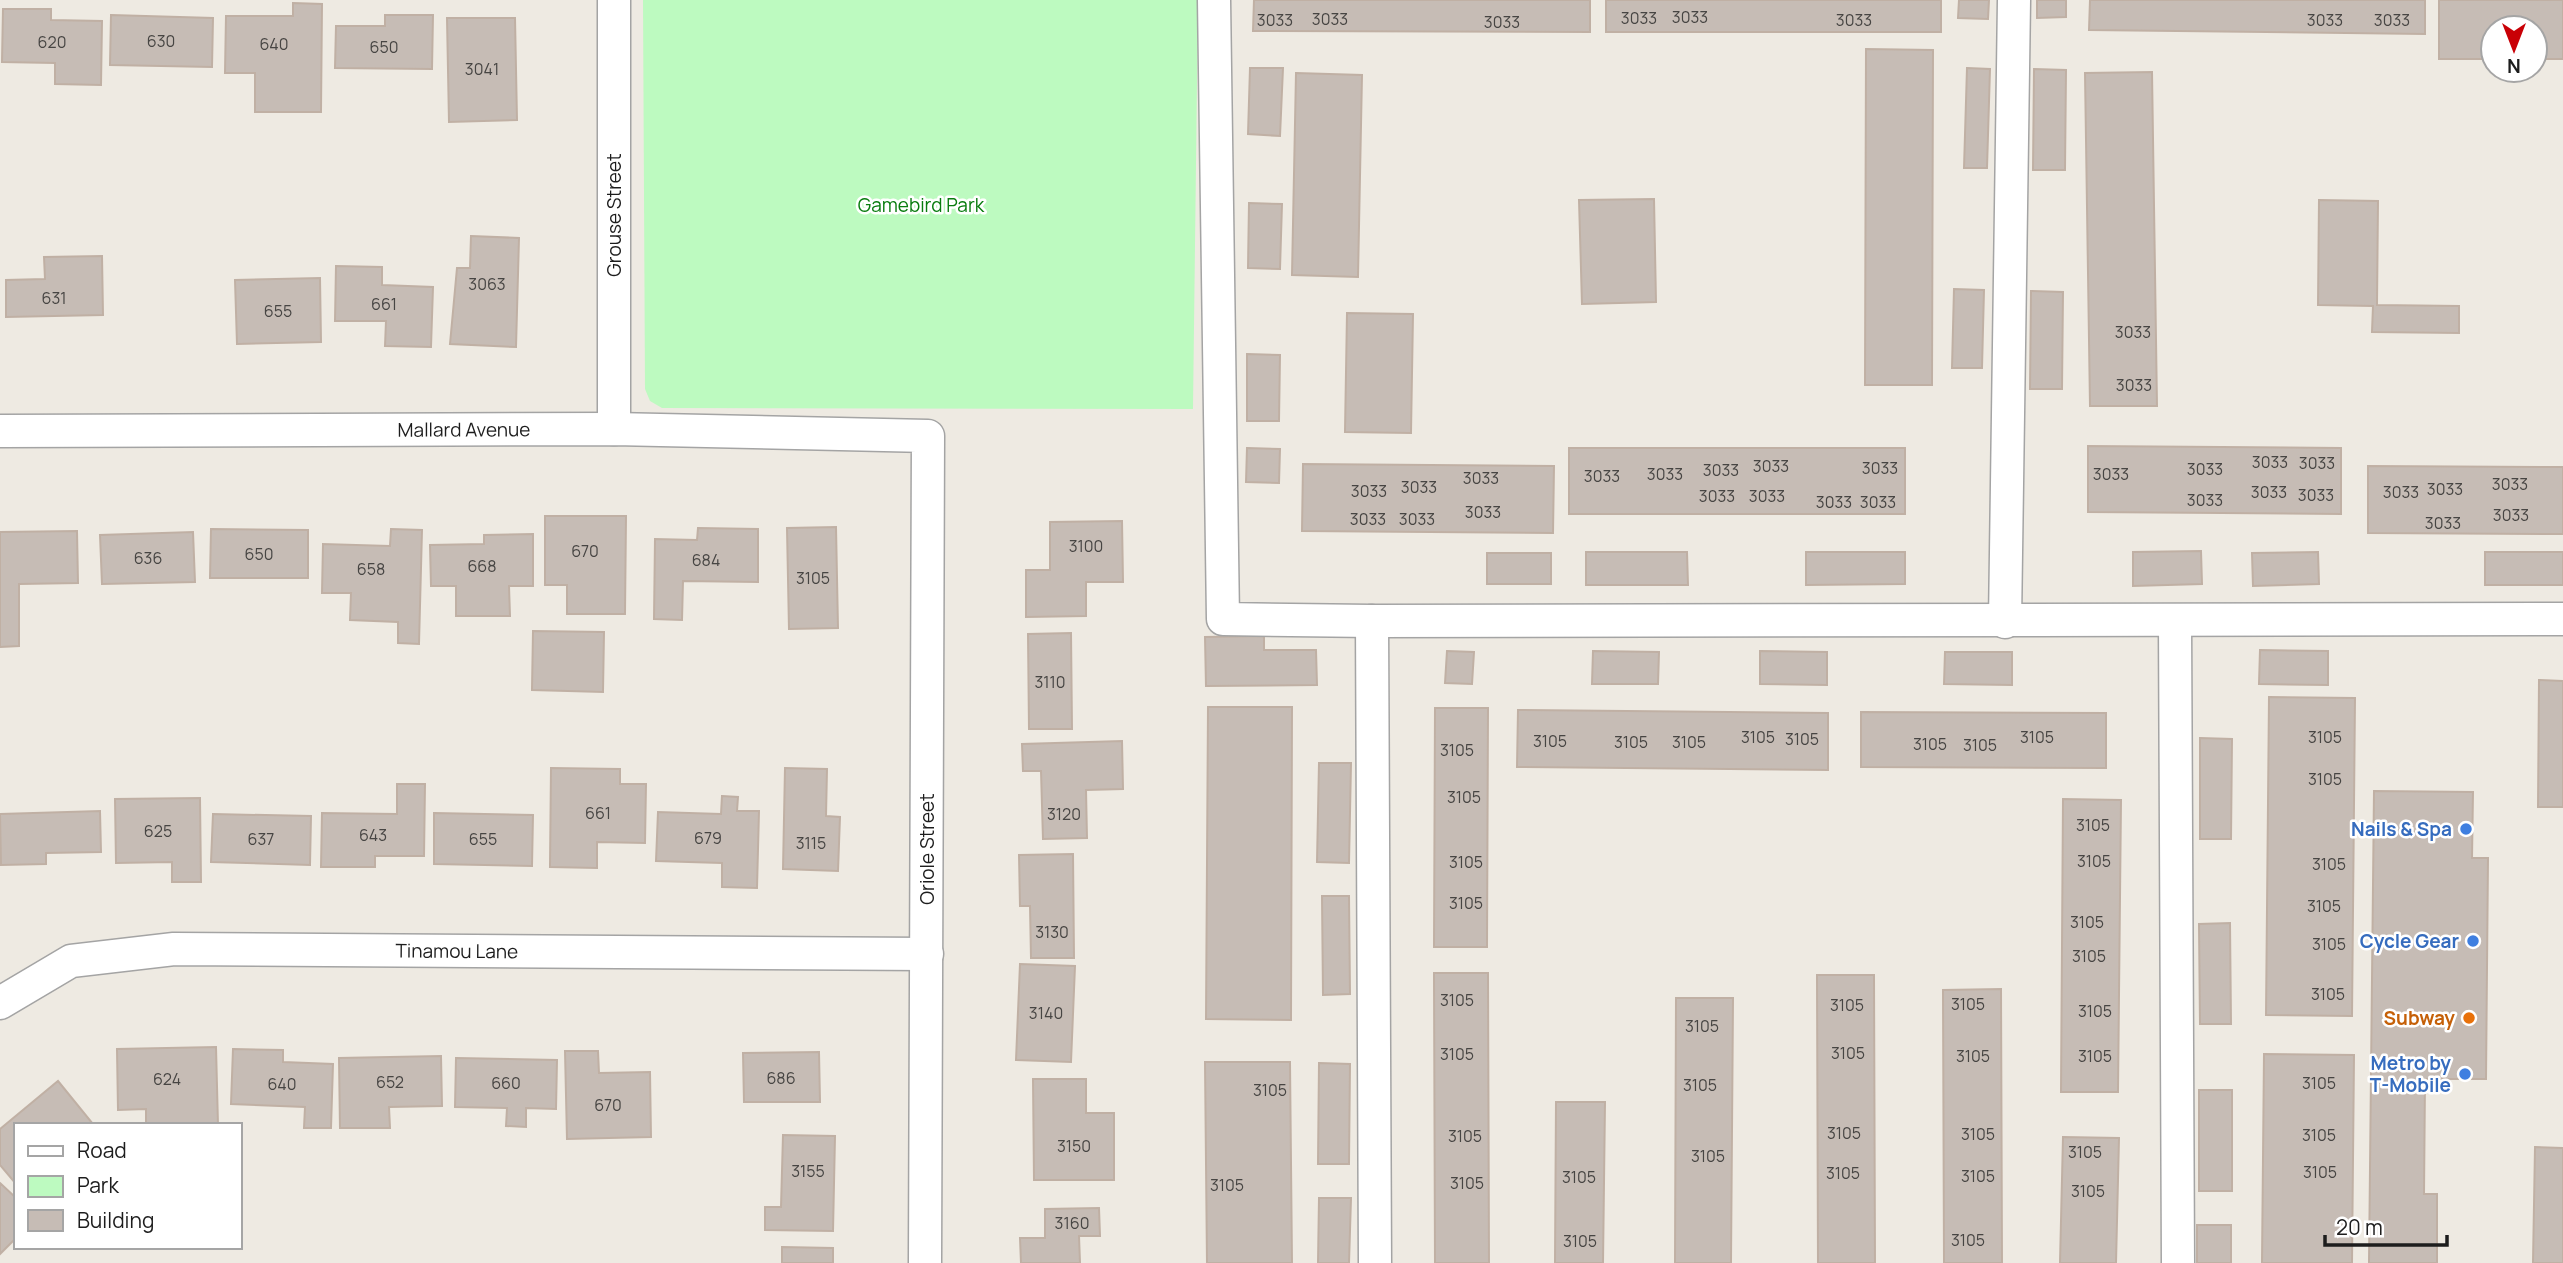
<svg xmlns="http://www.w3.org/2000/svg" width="2563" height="1263" viewBox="0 0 2563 1263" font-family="Manrope,sans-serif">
<rect width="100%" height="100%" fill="#eeeae2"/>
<!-- park -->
<path fill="#bdfac0" d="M643 0H1198L1193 409 662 408 650 401 645 389Z"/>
<!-- building -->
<path fill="#c6bcb5" stroke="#c0b0a4" stroke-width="2" d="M1254 0H1590V32L1253 31Z
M1606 0H1941V32H1606Z
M1959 0H1989L1988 19 1958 18Z
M2037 0H2066V17L2037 18Z
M2090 0H2425V34L2089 30Z
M2439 0H2563V59H2535V28H2493V59H2439Z
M293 3 322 4 321 112H255V73H225L226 16H293Z
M3 9H51V20L102 21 101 85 55 84V63L2 62Z
M111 15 213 18 212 67 110 65Z
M385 15H433L432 69 335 68 336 26H385Z
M447 18H515L517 120 449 122Z
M1866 49 1933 50 1932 385H1865Z
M1250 68H1283L1280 136 1248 134Z
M1967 68 1990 69 1987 168H1964Z
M2034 69 2066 70 2065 170H2033Z
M2152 72 2157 406H2090L2085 73Z
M1296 73 1362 75 1358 277 1292 275Z
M1654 199 1656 302 1582 304 1579 200Z
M2319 200 2378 201 2377 305 2459 306V333L2372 332 2373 306 2318 305Z
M1249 203 1282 204 1280 269 1248 268Z
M471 236 519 238 516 347 450 344 457 268H470Z
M102 256 103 315 6 317V280L45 279 44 257Z
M336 266 382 267V285L433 287 431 347 385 346 386 321H335Z
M320 278 321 342 237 344 235 280Z
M1954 289 1984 290 1982 368H1952Z
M2031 291 2063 292 2062 389H2030Z
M1347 313 1413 314 1411 433 1345 432Z
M1247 354 1280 355 1279 421H1247Z
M2088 446 2341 448V514L2088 512Z
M1247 448 1280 449 1279 483 1246 482Z
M1569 448H1905V514H1569Z
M1303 464 1554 466 1553 533 1302 531Z
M2368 466 2563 467V534L2368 533Z
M545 516H626L625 614H567V585H545Z
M1122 521 1123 582H1086V616L1026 617V570H1050V522Z
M836 527 838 628 789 629 787 528Z
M698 528 758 529V582L683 581 682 620 654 619 655 539 697 540Z
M211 529 308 530V578H210Z
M391 529 422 530 419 644 398 643V622L350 620 351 593H322L323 544 390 546Z
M77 531 78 583 19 584V646L0 647V532Z
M193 532 195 582 102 584 100 535Z
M533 534V586H509L510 616H456V586H431L430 545 484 544V535Z
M2201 551 2202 584 2133 586V552Z
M1586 552H1687L1688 585H1586Z
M1806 552H1905V584L1806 585Z
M2318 552 2319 584 2253 586 2252 553Z
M2485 552H2563V585H2485Z
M1487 553H1551V584H1487Z
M533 631 604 632 603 692 532 690Z
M1071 633 1072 729H1029L1028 634Z
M1264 636V650H1316L1317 685 1206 686 1205 637Z
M2260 650 2328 651V685L2259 684Z
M1447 651 1474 652 1472 684 1445 683Z
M1593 651 1659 652 1658 684H1592Z
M1760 651 1827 652V685L1760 684Z
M1945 652H2012V685L1944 684Z
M2539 680 2563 681V807H2538Z
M2269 697 2355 698 2352 1016 2266 1015Z
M1208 707H1292L1291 1020 1206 1019Z
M1435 708H1488L1487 947H1434Z
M1518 710 1828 713V770L1517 767Z
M1861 712 2106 713V768L1861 767Z
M2200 738 2232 739 2231 839H2200Z
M1122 741 1123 789 1086 790 1087 838 1043 839 1041 771H1023L1022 744Z
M1319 763H1351L1349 863 1317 862Z
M551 768 620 769V784H646L645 843 597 842V868L550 867Z
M785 768 827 769 826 816 840 817 838 871 783 869Z
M397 784H425L424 856H375V867H321L322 813 397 814Z
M2374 791 2473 792 2472 858H2488L2486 1079H2425L2424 1194H2437V1263H2369Z
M722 796 738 797 737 811H759L757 888 722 887V863L656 861 658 812 721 814Z
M200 798 201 882H172V862L116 863 115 799Z
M2063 799 2121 800 2118 1092H2061Z
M100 811 101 852 46 853V864L1 865 0 814Z
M434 813 533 815 532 866 434 864Z
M213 814 311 816 310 865 211 862Z
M1073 854 1074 958H1031L1030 906H1020L1019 855Z
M1322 896H1349L1350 994 1323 995Z
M2230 923 2231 1024H2200L2199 924Z
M1020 964 1075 966 1071 1062 1016 1060Z
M1434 973H1488L1489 1263H1435Z
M1817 975H1874L1875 1263H1818Z
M2001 989 2002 1263H1944L1943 990Z
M1676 998H1733L1731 1263H1675Z
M216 1047 218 1125H146V1109L118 1110 117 1049Z
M233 1049 283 1050V1062L333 1064 331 1128H304L305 1107 231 1104Z
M565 1051H598L599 1073 650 1072 651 1137 567 1139Z
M819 1052 820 1102H744L743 1053Z
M2264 1054 2354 1055 2352 1263H2262Z
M441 1056 442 1106 389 1107 390 1128H340L339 1058Z
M456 1058 557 1060 556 1109 526 1108V1127L506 1126 507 1108 455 1107Z
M1205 1062H1290L1292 1263H1207Z
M1319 1063 1350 1064 1349 1164H1318Z
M1033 1079H1086V1113H1114V1180H1034Z
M58 1081 93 1124 16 1125V1184L0 1165V1129Z
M2199 1090H2232V1191H2199Z
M1556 1102H1605L1603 1263H1555Z
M783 1135 835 1136 833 1231 765 1230V1207H781Z
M2063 1137 2119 1138 2116 1263H2060Z
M2535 1147 2563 1148V1263H2533Z
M0 1183 16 1198V1238L0 1254Z
M1319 1198H1351L1349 1263H1318Z
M1099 1208 1100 1236H1079L1080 1263H1021L1020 1238H1045V1209Z
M2197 1225H2231V1263H2197Z
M782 1247 833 1248V1263H782Z"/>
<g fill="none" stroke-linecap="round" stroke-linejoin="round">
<defs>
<g id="street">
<path d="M614 0V429"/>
<path d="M1214 0 1223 619 1372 621"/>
<path id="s1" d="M0 431 614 429 928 436 925 1263"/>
<path d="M2175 621 2178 1263"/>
<path d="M2005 622 2014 0"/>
<path id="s2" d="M0 1003 71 961 174 949 927 954"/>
<path d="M1375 1263 1372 621 2563 619"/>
</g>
</defs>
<!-- street casing -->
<use href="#street" stroke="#a4a4a4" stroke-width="35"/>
<!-- street -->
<use href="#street" stroke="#fff" stroke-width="32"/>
</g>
<!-- markers -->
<g fill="#3f7fe0" stroke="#fff" stroke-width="2.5">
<circle cx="2466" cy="829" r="7"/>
<circle cx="2473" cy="941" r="7"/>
<circle cx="2465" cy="1074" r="7"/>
</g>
<circle fill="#e8710a" stroke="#fff" stroke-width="2.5" cx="2469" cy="1018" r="7"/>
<g text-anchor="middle" stroke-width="5" stroke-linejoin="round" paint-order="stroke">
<!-- number labels -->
<g font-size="16" fill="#474543">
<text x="1690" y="23">3033</text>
<text x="1639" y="24">3033</text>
<text x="1330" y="25">3033</text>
<text x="1275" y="26">3033</text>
<text x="1854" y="26">3033</text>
<text x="2325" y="26">3033</text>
<text x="2392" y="26">3033</text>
<text x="1502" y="28">3033</text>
<text x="161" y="47">630</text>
<text x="52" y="48">620</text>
<text x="274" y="50">640</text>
<text x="384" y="53">650</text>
<text x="482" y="75">3041</text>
<text x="487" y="290">3063</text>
<text x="54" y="304">631</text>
<text x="384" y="310">661</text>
<text x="278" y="317">655</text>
<text x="2133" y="338">3033</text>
<text x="2134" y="391">3033</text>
<text x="2270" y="468">3033</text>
<text x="2317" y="469">3033</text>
<text x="1771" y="472">3033</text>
<text x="1880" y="474">3033</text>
<text x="2205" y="475">3033</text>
<text x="1721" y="476">3033</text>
<text x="1665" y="480">3033</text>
<text x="2111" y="480">3033</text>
<text x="1602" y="482">3033</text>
<text x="1481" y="484">3033</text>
<text x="2510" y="490">3033</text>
<text x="1419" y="493">3033</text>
<text x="2445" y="495">3033</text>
<text x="1369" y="497">3033</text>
<text x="2269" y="498">3033</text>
<text x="2401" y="498">3033</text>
<text x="2316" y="501">3033</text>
<text x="1717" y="502">3033</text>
<text x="1767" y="502">3033</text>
<text x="2205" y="506">3033</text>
<text x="1834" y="508">3033</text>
<text x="1878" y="508">3033</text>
<text x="1483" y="518">3033</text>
<text x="2511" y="521">3033</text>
<text x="1368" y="525">3033</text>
<text x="1417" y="525">3033</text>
<text x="2443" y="529">3033</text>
<text x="1086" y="552">3100</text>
<text x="585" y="557">670</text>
<text x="259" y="560">650</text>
<text x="148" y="564">636</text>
<text x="706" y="566">684</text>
<text x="482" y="572">668</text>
<text x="371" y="575">658</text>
<text x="813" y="584">3105</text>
<text x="1050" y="688">3110</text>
<text x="1758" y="743">3105</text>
<text x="2037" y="743">3105</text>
<text x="2325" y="743">3105</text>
<text x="1802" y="745">3105</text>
<text x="1550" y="747">3105</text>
<text x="1631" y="748">3105</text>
<text x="1689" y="748">3105</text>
<text x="1930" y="750">3105</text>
<text x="1980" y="751">3105</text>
<text x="1457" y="756">3105</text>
<text x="2325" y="785">3105</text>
<text x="1464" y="803">3105</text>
<text x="598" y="819">661</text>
<text x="1064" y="820">3120</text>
<text x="2093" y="831">3105</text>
<text x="158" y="837">625</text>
<text x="373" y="841">643</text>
<text x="708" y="844">679</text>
<text x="261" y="845">637</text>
<text x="483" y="845">655</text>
<text x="811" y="849">3115</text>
<text x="2094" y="867">3105</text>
<text x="1466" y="868">3105</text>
<text x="2329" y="870">3105</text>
<text x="1466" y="909">3105</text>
<text x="2324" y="912">3105</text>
<text x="2087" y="928">3105</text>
<text x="1052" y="938">3130</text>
<text x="2329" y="950">3105</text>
<text x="2089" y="962">3105</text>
<text x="2328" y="1000">3105</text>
<text x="1457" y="1006">3105</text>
<text x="1968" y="1010">3105</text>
<text x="1847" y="1011">3105</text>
<text x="2095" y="1017">3105</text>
<text x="1046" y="1019">3140</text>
<text x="1702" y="1032">3105</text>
<text x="1848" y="1059">3105</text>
<text x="1457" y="1060">3105</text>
<text x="1973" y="1062">3105</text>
<text x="2095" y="1062">3105</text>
<text x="781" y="1084">686</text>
<text x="167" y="1085">624</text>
<text x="390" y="1088">652</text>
<text x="506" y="1089">660</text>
<text x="2319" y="1089">3105</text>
<text x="282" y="1090">640</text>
<text x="1700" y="1091">3105</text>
<text x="1270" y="1096">3105</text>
<text x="608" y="1111">670</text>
<text x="1844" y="1139">3105</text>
<text x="1978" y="1140">3105</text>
<text x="2319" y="1141">3105</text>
<text x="1465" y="1142">3105</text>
<text x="1074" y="1152">3150</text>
<text x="2085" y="1158">3105</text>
<text x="1708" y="1162">3105</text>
<text x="808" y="1177">3155</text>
<text x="2320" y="1178">3105</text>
<text x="1843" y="1179">3105</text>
<text x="1978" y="1182">3105</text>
<text x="1579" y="1183">3105</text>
<text x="1467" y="1189">3105</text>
<text x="1227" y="1191">3105</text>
<text x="2088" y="1197">3105</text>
<text x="1072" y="1229">3160</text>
<text x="1968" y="1246">3105</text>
<text x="1580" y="1247">3105</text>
</g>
<!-- park labels -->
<g font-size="19" fill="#097c0f" stroke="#fff">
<text x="921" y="212">Gamebird Park</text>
</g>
<!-- street labels -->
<g font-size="19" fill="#1d1d1d" stroke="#fff">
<text transform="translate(614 215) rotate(-90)" y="7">Grouse Street</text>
<text dy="7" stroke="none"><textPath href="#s1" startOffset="464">Mallard Avenue</textPath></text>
<text transform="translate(927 849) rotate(-90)" y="7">Oriole Street</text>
<text dy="7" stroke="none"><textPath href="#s2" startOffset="469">Tinamou Lane</textPath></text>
</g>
<!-- shop labels -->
<g font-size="19" font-weight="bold" fill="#366cbe" stroke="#fff" text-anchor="end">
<text x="2452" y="836">Nails &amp; Spa</text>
<text x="2459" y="948">Cycle Gear</text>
<text x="2451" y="1070">Metro by<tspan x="2451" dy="22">T-Mobile</tspan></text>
</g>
<!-- food labels -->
<g font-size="19" font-weight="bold" fill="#c56008" stroke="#fff" text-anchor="end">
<text x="2455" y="1025">Subway</text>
</g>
</g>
<!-- legend -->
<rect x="14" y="1123" width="228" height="126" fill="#ffffff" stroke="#a5a5a5" stroke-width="2"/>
<rect x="28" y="1146" width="35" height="10" fill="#ffffff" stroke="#a5a5a5" stroke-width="2"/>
<text x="77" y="1158" font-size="21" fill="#1d1d1d">Road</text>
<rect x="28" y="1176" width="35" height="21" fill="#bdfac0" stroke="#a5a5a5" stroke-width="2"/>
<text x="77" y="1193" font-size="21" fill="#1d1d1d">Park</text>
<rect x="28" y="1210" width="35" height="21" fill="#c6bcb5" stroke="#a5a5a5" stroke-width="2"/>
<text x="77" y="1228" font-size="21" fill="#1d1d1d">Building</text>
<!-- north arrow -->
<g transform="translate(2514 49) rotate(180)"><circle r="33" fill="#ffffff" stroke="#a5a5a5" stroke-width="2"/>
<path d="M0-5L12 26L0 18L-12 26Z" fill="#c90006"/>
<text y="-10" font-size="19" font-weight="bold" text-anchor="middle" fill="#1d1d1d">N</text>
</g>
<!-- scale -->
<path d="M2325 1235v10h122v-10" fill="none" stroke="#1d1d1d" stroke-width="3.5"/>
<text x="2336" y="1235" font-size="21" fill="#1d1d1d" stroke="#ffffff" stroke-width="5" paint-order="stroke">20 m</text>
</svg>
